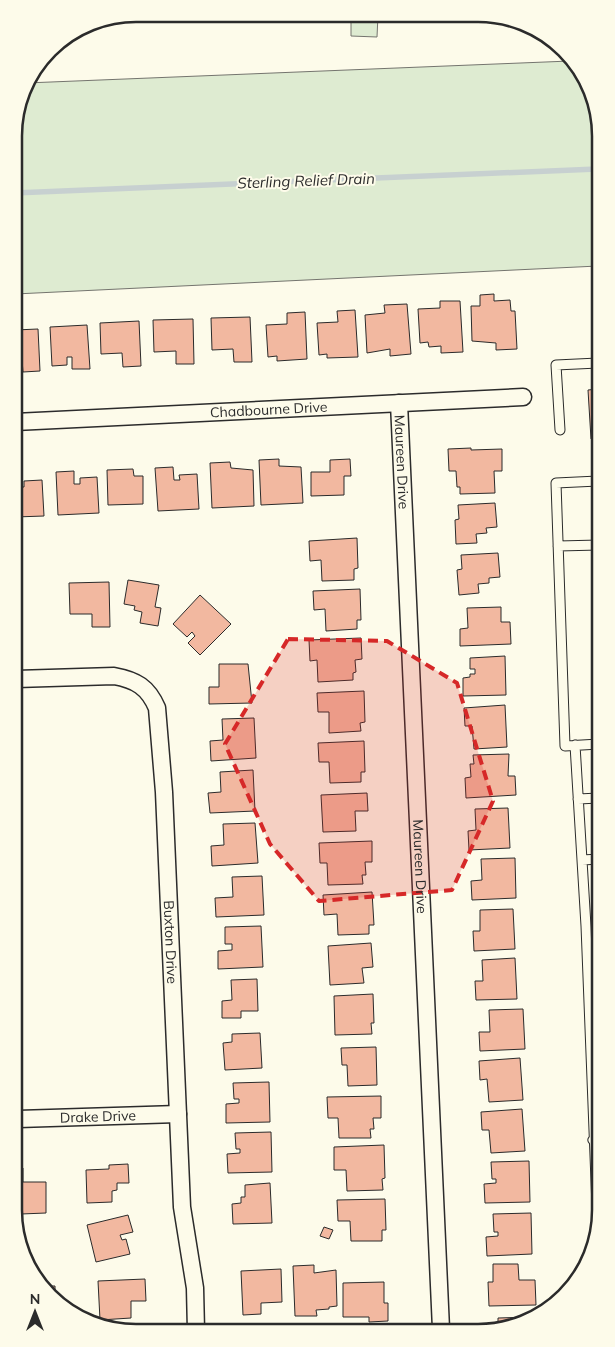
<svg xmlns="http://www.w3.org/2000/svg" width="615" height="1347" viewBox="0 0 615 1347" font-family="Mulish,sans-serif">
<rect width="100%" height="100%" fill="#fdfbea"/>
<!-- green -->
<path fill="#deebd1" stroke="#74746e" d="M351 15H378L377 37 351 36Z
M570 61 597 104 598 266 15 294 14 128 26 83Z"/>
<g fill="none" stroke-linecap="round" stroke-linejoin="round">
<!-- stream -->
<path stroke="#c7d0d0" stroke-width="5.5" d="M14 193 597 169"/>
</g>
<!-- building -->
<path fill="#f2b8a0" stroke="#2b2b2b" d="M494 294V301L510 300 511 311H515L517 349 496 350V343L472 341 471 306H480V295Z
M440 301H460L463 352 441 353V346L429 347 428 342 420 343 418 309 440 308Z
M407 304 411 354 390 356V349L367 353 365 315 385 313 384 305Z
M355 310 358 357 327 358V354L319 355 317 323 338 322 337 311Z
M305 312 307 359 277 361V356L268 357 266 325 287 324V313Z
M250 317 252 362H234L233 349 212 350 211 318Z
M193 319 194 364H176V351L154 352 153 320Z
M139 321 141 366 123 367 122 353 101 354 100 323Z
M87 325 90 369H72V357H67V365L52 366 50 327Z
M38 329 40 371 23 372 22 360H17V368H15V330Z
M598 389V439H591L588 390Z
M471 448V450L502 449V471H494L495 493 460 494V487H457L456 471H449L448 449Z
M279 459V466L301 467 303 503 261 505 259 460Z
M350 459 351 476H344V495L311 496V472H330V460Z
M230 462 231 468 253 470 254 506 212 508 210 463Z
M173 467 174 480H180L179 475 197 474 199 509 158 511 155 468Z
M133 469 134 476H143V504L108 505 107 470Z
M74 471V484H80V478L97 477 99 513 58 515 56 472Z
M15 474H18L19 487H24V481L42 480 44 516 15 517Z
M495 503 497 527 486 528 487 533 476 534 477 543 456 544 455 520 459 519 458 505Z
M357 538 358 568 354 569V580L322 581 321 560 310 561 309 541Z
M498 553 500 577 489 578V583L478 584 479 593 459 595 457 570 462 569 461 555Z
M128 580 159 585 155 607 161 608 158 626 140 623 142 612 134 610 135 606 124 604Z
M109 582 110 627H92V614H70L69 583Z
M360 589 361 620H357V629L326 631 325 609 314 610 313 591Z
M200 595 231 624 200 655 188 643 195 636 192 632 187 637 173 624Z
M501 607V622H510L511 644 460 646V629L468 628 467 608Z
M361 638 362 659 355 660 356 672 353 673V680L318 682 317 660 310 661 309 640Z
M505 656 506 695 463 696V678L470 677V674H475V669H470V658Z
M219 664H248L252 703 209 704V687H219Z
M364 691 365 722 360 723 361 731 329 733V712H318L317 693Z
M505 705 507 747 474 749 472 726H465L464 708Z
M254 718 256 758 211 761 210 741 223 740 222 719Z
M364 741 365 772H361V782L330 783 329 762H319L318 743Z
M509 754 508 776H515L516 795 466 798 465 778 471 777 470 764H474L473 755Z
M253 770 255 811 210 813 208 793 221 792 220 772Z
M367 793 368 811H355L356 831 323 832 321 795Z
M508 808 510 848 469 850 468 831 476 830 475 809Z
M255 823 258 863 212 866 211 846 224 845 223 824Z
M372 841V862H365L366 875H362L363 884 328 885 327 863H320L319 843Z
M515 858 516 898 472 900 471 881 482 880 481 859Z
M262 876 264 915 216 917 215 898 233 897 232 877Z
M372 892 374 925H369V934L338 935 337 914 324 915 323 895Z
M513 909 515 949 474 951 473 931H480V910Z
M261 926 263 967 218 969V951L232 950V944H225V927Z
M371 943 373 967 362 968 364 983 330 985 328 946Z
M515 958 517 999 476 1000 475 981H483L482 960Z
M257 979 258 1011H241V1018H222V1001L232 1000 231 980Z
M373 994 374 1023H371L372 1034 335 1035 334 996Z
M523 1009 525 1049 480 1051 479 1032H490L489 1010Z
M260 1033 262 1068 225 1070 223 1043 232 1042V1034Z
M376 1047 377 1085 348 1086 347 1065H342L341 1048Z
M520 1058 523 1100 489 1102 487 1079 480 1080 479 1061Z
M269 1082 270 1122 226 1123V1104L239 1103V1099H234L233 1083Z
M381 1096V1118H373L374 1129H370L371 1138H339L338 1118H328L327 1097Z
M522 1109 525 1151 491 1153 489 1130H482L481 1112Z
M271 1132 272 1172 228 1173 227 1154 240 1153V1149H236L235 1133Z
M384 1145 385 1178 382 1179 383 1190 347 1191 346 1170H334V1147Z
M529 1161 530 1202 485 1203 484 1184 496 1183V1179H492L491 1162Z
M128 1164 129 1183H117V1190L112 1191V1202L87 1203 86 1170 109 1169V1165Z
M18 1168H23V1182H46V1213L21 1214V1224H18Z
M270 1183 272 1223 233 1224 232 1204 241 1203V1197H245V1185Z
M385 1199 386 1230H382V1241H351L350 1221H338L337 1200Z
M531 1213 532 1254 487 1256 486 1237 498 1236V1232H494L493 1214Z
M128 1215 133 1232 120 1235 122 1240 126 1239 130 1254 96 1262 87 1225Z
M324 1227 333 1230 329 1239 320 1236Z
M493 1264H518L519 1280H535L536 1305 489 1306 488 1282H493Z
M314 1265V1273L336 1270 337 1306 329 1307V1309L316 1310 317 1316H295L293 1266Z
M281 1269 282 1302 261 1303V1314L243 1315 241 1271Z
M145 1279 146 1301H131V1318L100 1320 98 1281Z
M384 1282V1303H388V1321L369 1322V1317H343V1283Z
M45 1286H55V1302Z
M530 1317 511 1329H498V1318Z"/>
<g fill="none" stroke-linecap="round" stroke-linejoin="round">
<defs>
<path id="service" d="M560 430 556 365 598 363
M598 481 556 483 565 746 599 744
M558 546 599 545
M575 745 586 926 598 1232
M578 799 599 798
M582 860 600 859
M601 1130 593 1140 601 1148"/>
<g id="minor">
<path id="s1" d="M399 403 441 1329"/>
<path id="s2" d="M15 422 523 397"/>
<path id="s3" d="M16 679 114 676C136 680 148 687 157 708L164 792 182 1207 195 1288 196 1331"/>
<path id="s4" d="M18 1119 178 1114"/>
</g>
</defs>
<!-- service casing -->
<use href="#service" stroke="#2b2b2b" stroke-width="11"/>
<!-- minor casing -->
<use href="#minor" stroke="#2b2b2b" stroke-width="19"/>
<!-- service -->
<use href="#service" stroke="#fdfbea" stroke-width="9"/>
<!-- minor -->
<use href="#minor" stroke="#fdfbea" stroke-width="16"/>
</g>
<!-- marked area -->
<path fill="#d62828" fill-opacity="0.2" stroke="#d62828" stroke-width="4" stroke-dasharray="10 6" stroke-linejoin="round" d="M288 639 387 641 457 683 493 801 452 890 319 901 270 844 225 744Z"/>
<g text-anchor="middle" stroke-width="4" stroke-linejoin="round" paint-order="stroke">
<!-- street labels -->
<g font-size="14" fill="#2b2b2b" stroke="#fdfbea">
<text dy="5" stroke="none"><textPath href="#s2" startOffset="254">Chadbourne Drive</textPath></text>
<text dy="5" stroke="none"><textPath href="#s1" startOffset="59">Maureen Drive</textPath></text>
<text dy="5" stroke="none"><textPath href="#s1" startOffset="464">Maureen Drive</textPath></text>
<text dy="5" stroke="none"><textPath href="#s3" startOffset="389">Buxton Drive</textPath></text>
<text dy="5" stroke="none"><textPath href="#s4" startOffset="80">Drake Drive</textPath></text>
</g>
<!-- water labels -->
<g font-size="15" font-style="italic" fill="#2b2b2b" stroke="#fdfbea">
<text transform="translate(306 181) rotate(-2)" y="5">Sterling Relief Drain</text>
</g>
</g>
<!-- crop -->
<path d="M0 0H615V1347H0ZM136 22H478A114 114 0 0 1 592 136V1210A114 114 0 0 1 478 1324H136A114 114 0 0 1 22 1210V136A114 114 0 0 1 136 22Z" fill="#fdfbea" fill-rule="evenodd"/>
<path fill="none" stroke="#2b2b2b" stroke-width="2.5" d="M136 22H478A114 114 0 0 1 592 136V1210A114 114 0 0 1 478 1324H136A114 114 0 0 1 22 1210V136A114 114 0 0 1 136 22Z"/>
<!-- north arrow -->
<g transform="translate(35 1312)" stroke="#fdfbea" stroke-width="4" paint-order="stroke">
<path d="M0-4L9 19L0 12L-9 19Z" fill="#2b2b2b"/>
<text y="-8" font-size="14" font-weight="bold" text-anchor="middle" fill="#2b2b2b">N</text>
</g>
</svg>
